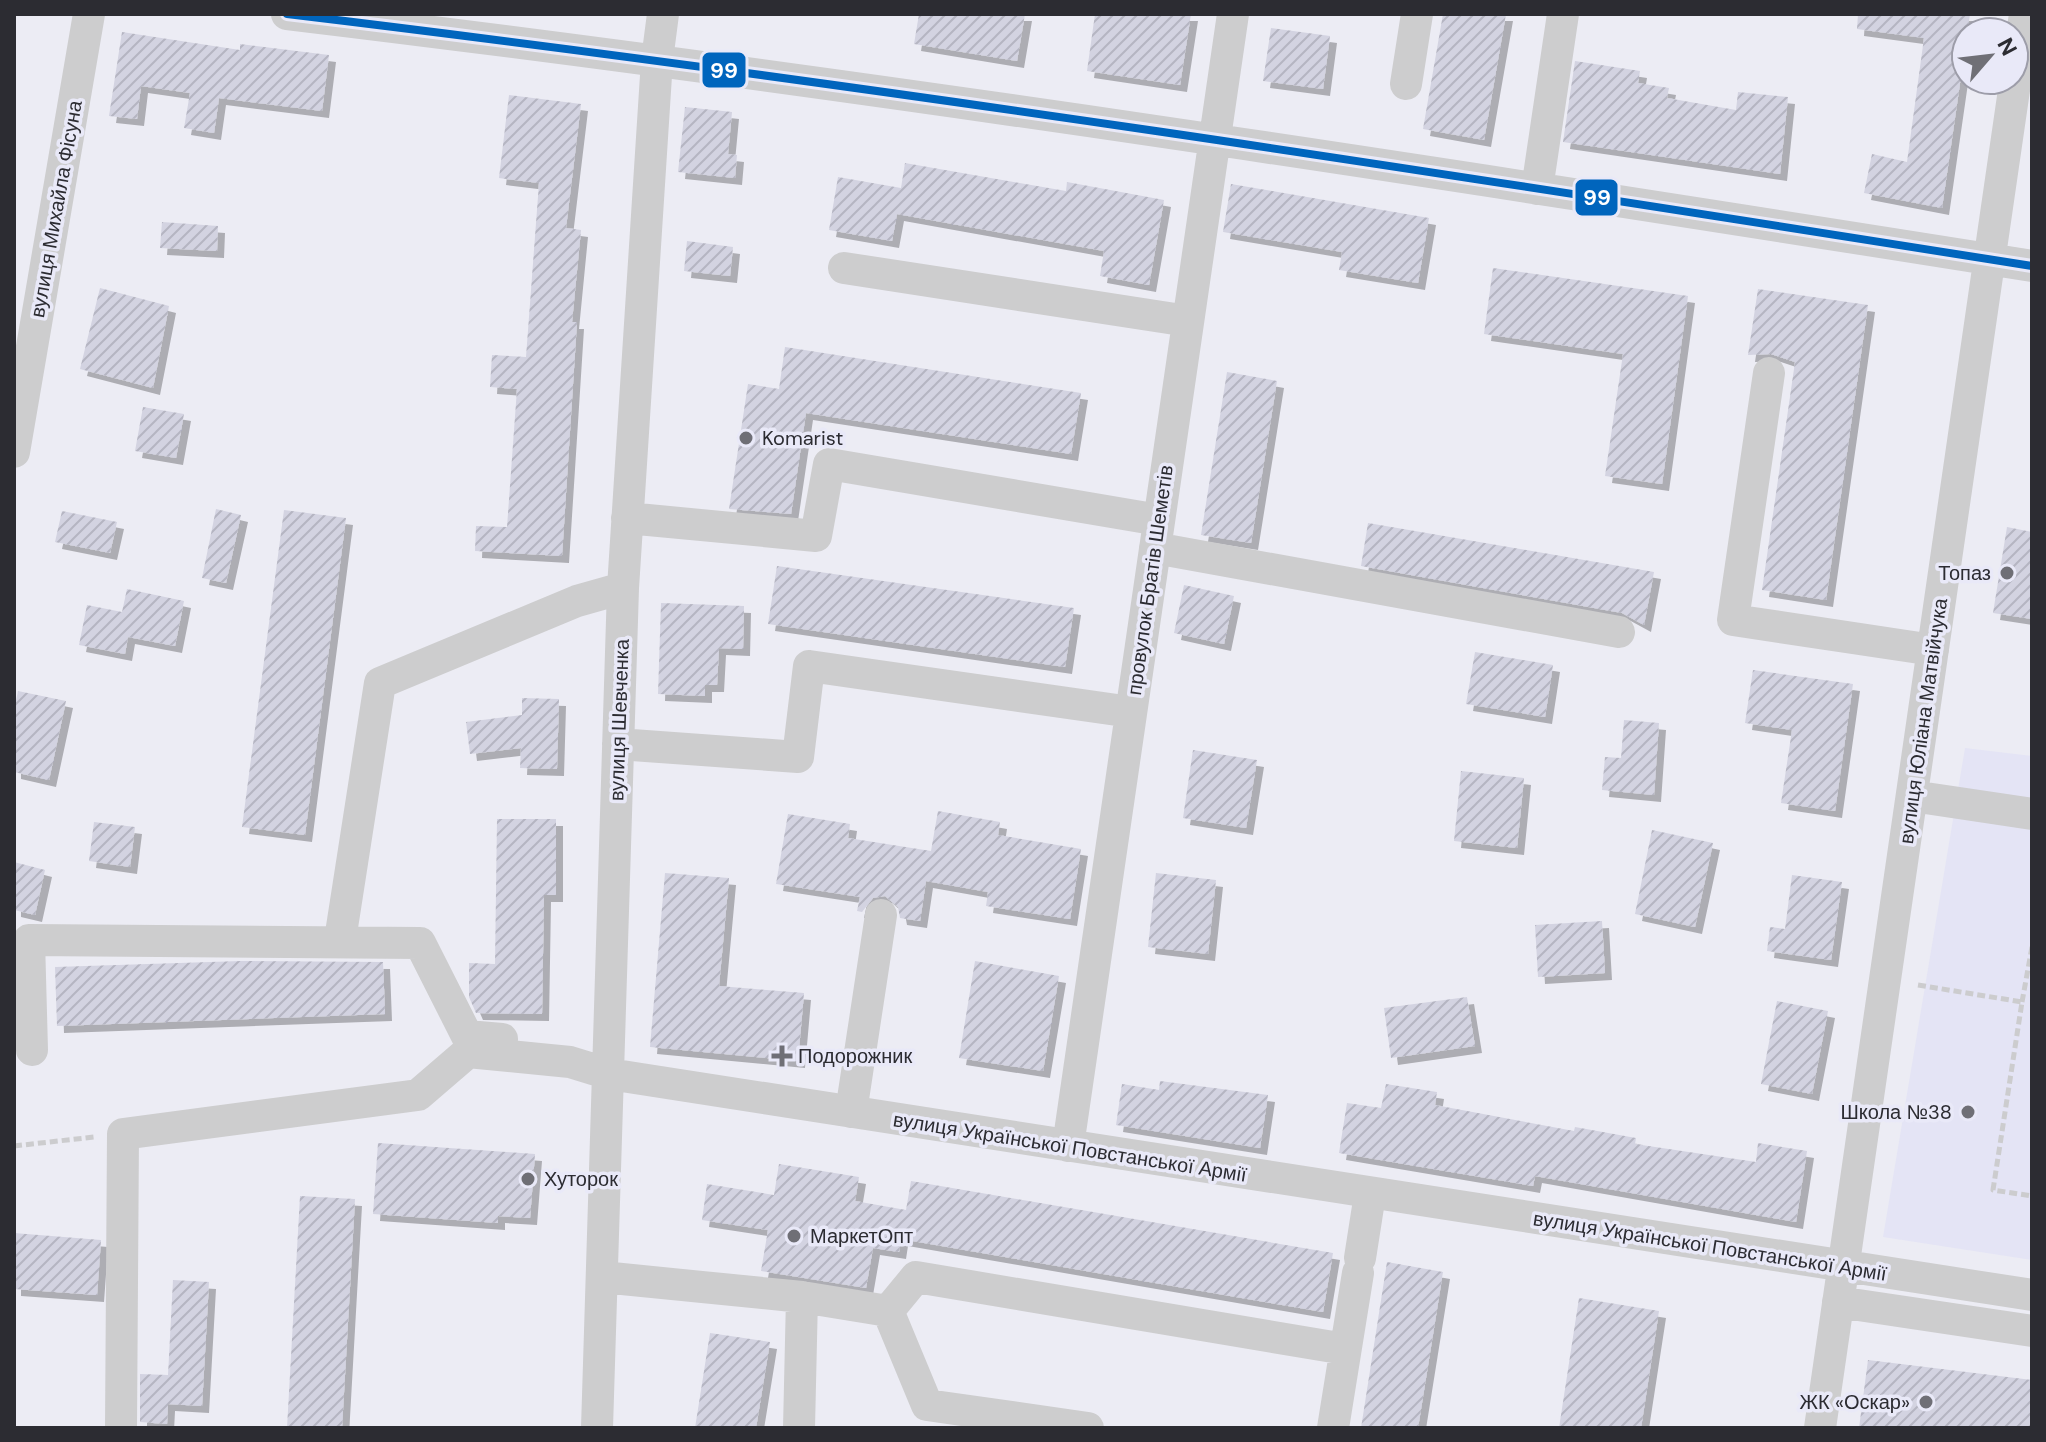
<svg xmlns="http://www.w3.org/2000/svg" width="2046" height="1442" viewBox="0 0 2046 1442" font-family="'DM Sans',sans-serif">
<defs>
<pattern id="building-hatch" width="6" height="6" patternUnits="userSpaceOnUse" patternTransform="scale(2)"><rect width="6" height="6" fill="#d3d3e1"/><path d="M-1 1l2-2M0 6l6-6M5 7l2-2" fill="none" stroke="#b5b5c2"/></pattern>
<filter id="shadow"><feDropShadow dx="7" dy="7" stdDeviation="0" flood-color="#0004"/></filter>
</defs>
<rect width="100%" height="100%" fill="#ececf4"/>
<!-- built -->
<path fill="#e4e4f5" d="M1965 748 2032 756V1260L1883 1237Z"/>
<!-- building -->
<path fill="url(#building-hatch)" filter="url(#shadow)" d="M919 14H1025L1017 61 914 44Z
M1095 14H1191L1180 85 1087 71Z
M1443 14H1506L1484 140 1423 129Z
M1858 14H1970L1942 208 1864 193 1872 154 1907 162 1924 38 1857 29Z
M1271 28 1330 36 1323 89 1263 81Z
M122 32 240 50V44L329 55 322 111 219 98 214 133 184 128 190 93 141 86 137 119 109 116Z
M1575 61 1640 71 1638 83 1669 88 1667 98 1736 110 1738 92 1788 97 1780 174 1563 142Z
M509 95 581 104 566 228 581 230 572 322H577L562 556 475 551 476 526 507 527 517 389 490 387 492 355 526 357 539 183 499 178Z
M685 107 732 112 728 154 737 155 735 178 678 172Z
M905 163 1066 191 1067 182 1164 200 1149 285 1100 276 1104 251 897 214 892 241 829 230 838 177 901 188Z
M1231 184 1429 218 1418 283 1339 270 1342 252 1223 232Z
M162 222 218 226 217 251 160 248Z
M687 241 733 247 730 276 684 271Z
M1493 268 1688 296 1662 484 1605 476 1623 354 1484 334Z
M100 288 169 306 153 388 80 369Z
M1758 289 1868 305 1826 600 1762 590 1795 362 1771 354 1748 355Z
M785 347 1081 393 1071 454 806 413 791 514 729 509 748 384 779 389Z
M1227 372 1277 381 1251 543 1201 535Z
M143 407 184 414 176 458 135 451Z
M216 509 241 515 226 583 202 578Z
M284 510 346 518 305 835 242 827Z
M62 511 117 522 110 553 55 542Z
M1368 523 1654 572 1644 625 1622 613 1361 566Z
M2007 527 2032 532V619L1993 613Z
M777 566 1074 608 1065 667 768 624Z
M1184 585 1234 596 1224 644 1174 633Z
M127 589 184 601 175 646 128 637 125 654 79 645 87 605 122 612Z
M661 603 744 606 743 649 719 648 717 685H705V696L658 694Z
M1475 652 1553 665 1545 717 1466 704Z
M1753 670 1853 684 1835 811 1781 803 1792 730 1745 723Z
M18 691 66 701 49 780 14 772V710Z
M522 698 559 699 557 769 520 768 521 748 470 754 466 722 522 715Z
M1624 720 1659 723 1654 795 1602 790 1605 757 1621 758Z
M1193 750 1257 760 1246 828 1183 818Z
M1461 771 1524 778 1517 848 1454 841Z
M938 811 1000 822 998 835 1081 849 1070 919 986 906 988 892 926 881 920 921 900 918 898 907 885 896 873 898 862 912 857 911 860 897 776 884 788 814 850 824 848 838 931 851Z
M497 819H556V895H544L542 1014 476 1013 469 997V963L495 964Z
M94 822 135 827 130 867 89 861Z
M1652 830 1713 843 1695 927 1635 914Z
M14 862 45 870 35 915 14 910Z
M665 873 729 878 719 986 804 993 798 1061 650 1047Z
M1156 873 1216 880 1208 954 1148 947Z
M1792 875 1842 882 1831 960 1767 951 1770 927 1785 929Z
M1602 921 1605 973 1538 977 1535 925Z
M241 961 383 962 385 1014 57 1026 55 967Z
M975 961 1059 976 1043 1071 959 1058Z
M1467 997 1475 1046 1391 1058 1384 1008Z
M1777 1001 1828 1011 1812 1094 1761 1084Z
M1160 1081 1268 1095 1260 1148 1116 1125 1122 1084 1159 1090Z
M1386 1084 1437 1092 1435 1105 1574 1131 1575 1127 1636 1138 1635 1144 1756 1162 1758 1143 1807 1151 1796 1222 1535 1176 1533 1186 1339 1153 1347 1103 1381 1108Z
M378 1143 535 1154 530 1218 498 1216V1223L373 1214Z
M779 1164 859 1177 855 1201 906 1210 911 1181 1333 1253 1323 1312 901 1239 899 1252 873 1248 866 1288 761 1271 768 1230 702 1220 707 1184 774 1195Z
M300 1196 355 1199 342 1428H287Z
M14 1233 101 1240 97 1295 14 1289Z
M1387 1262 1443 1272 1418 1428H1361Z
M173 1280 209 1282 202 1406 168 1404 167 1424 140 1422V1374L168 1375Z
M1579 1298 1659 1311 1641 1428H1559Z
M710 1333 770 1342 756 1428H695Z
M1868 1360 2032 1380V1428H1859Z"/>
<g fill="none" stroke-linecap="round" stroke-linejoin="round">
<!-- path -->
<path stroke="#ccccce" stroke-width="5" stroke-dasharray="8 4" stroke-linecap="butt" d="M1918 985 2022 1002 1993 1190 2032 1196
M2022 1002 2032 947
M14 1146 94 1137"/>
<!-- minor -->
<path stroke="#cdcdce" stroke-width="32" d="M287 14C871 84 1452 174 2032 266
M1406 84 1417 14
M1537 189 1563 14
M844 268 1188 321
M1769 373 1733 620 1933 650
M14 452 89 14
M627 518 816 536 829 464 1159 520
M1155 548 1619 632
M618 744 798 757 809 666 1131 712
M1912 796 2032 814
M340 940 380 683 577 601 623 588
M32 1050 29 940 420 943 467 1036 502 1039
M851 1112 881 915
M1068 1146 1233 14
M1360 1258 1370 1194
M602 1277 802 1297 888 1311 916 1277 1345 1349
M1838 1302 2032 1331
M888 1311 927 1405 1088 1428
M121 1428 123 1134 418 1095 468 1052 570 1062 609 1074 2032 1295
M597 1428 623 588 657 60 663 14
M799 1428 802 1297
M1333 1428 1358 1273
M1820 1428 2025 14"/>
<defs>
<path id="bus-1" d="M287 14C871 84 1452 174 2032 266"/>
</defs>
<!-- bus-1 casing -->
<use href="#bus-1" stroke="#e9e9f8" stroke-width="14"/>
<!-- bus-1 -->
<use href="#bus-1" stroke="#0065bd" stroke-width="8"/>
</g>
<!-- markers -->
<g fill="#6f6f76" stroke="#e9e9f8" stroke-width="3">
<circle cx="746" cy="438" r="8"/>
<circle cx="2007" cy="573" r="8"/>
<path d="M778 1044h8v8h8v8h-8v8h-8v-8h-8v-8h8z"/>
<circle cx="1968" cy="1112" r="8"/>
<circle cx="528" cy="1179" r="8"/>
<circle cx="794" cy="1236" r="8"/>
<circle cx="1926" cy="1402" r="8"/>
</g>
<g text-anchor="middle" stroke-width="7" stroke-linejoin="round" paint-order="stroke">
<!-- street labels -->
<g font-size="20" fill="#2c2c32" stroke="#e9e9f8">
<text transform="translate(56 209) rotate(-80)" y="7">вулиця Михайла Фісуна</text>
<text transform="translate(1150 580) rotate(-82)" y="7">провулок Братів Шеметів</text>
<text transform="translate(619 720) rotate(-88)" y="7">вулиця Шевченка</text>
<text transform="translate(1923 721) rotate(-82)" y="7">вулиця Юліана Матвійчука</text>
<text transform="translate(1070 1147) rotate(9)" y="7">вулиця Української Повстанської Армії</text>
<text transform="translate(1710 1246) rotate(9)" y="7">вулиця Української Повстанської Армії</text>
</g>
<!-- poi labels -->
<g font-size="20" fill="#2c2c32" stroke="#e9e9f8" text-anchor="start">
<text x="762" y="445">Komarist</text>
<text x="1991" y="580" text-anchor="end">Топаз</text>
<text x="798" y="1063">Подорожник</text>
<text x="1952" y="1119" text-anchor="end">Школа №38</text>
<text x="544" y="1186">Хуторок</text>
<text x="810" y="1243">МаркетОпт</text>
<text x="1910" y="1409" text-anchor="end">ЖК «Оскар»</text>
</g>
</g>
<g stroke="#e9e9f8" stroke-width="3">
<rect x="701" y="51" width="46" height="38" rx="8" fill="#0065bd"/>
<rect x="1574" y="178" width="45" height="39" rx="8" fill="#0065bd"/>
</g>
<g font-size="22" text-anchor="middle" font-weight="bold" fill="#fff">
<text x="724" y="78">99</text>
<text x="1597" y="205">99</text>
</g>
<!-- border -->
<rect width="2046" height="1442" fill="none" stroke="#2c2c32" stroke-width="32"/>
<!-- north arrow -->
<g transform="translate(1990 56) rotate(62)"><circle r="38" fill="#e9e9f8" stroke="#9d9da9" stroke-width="2"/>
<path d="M0-6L14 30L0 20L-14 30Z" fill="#6f6f76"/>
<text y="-12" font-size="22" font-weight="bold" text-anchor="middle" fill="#2c2c32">N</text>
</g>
</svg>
